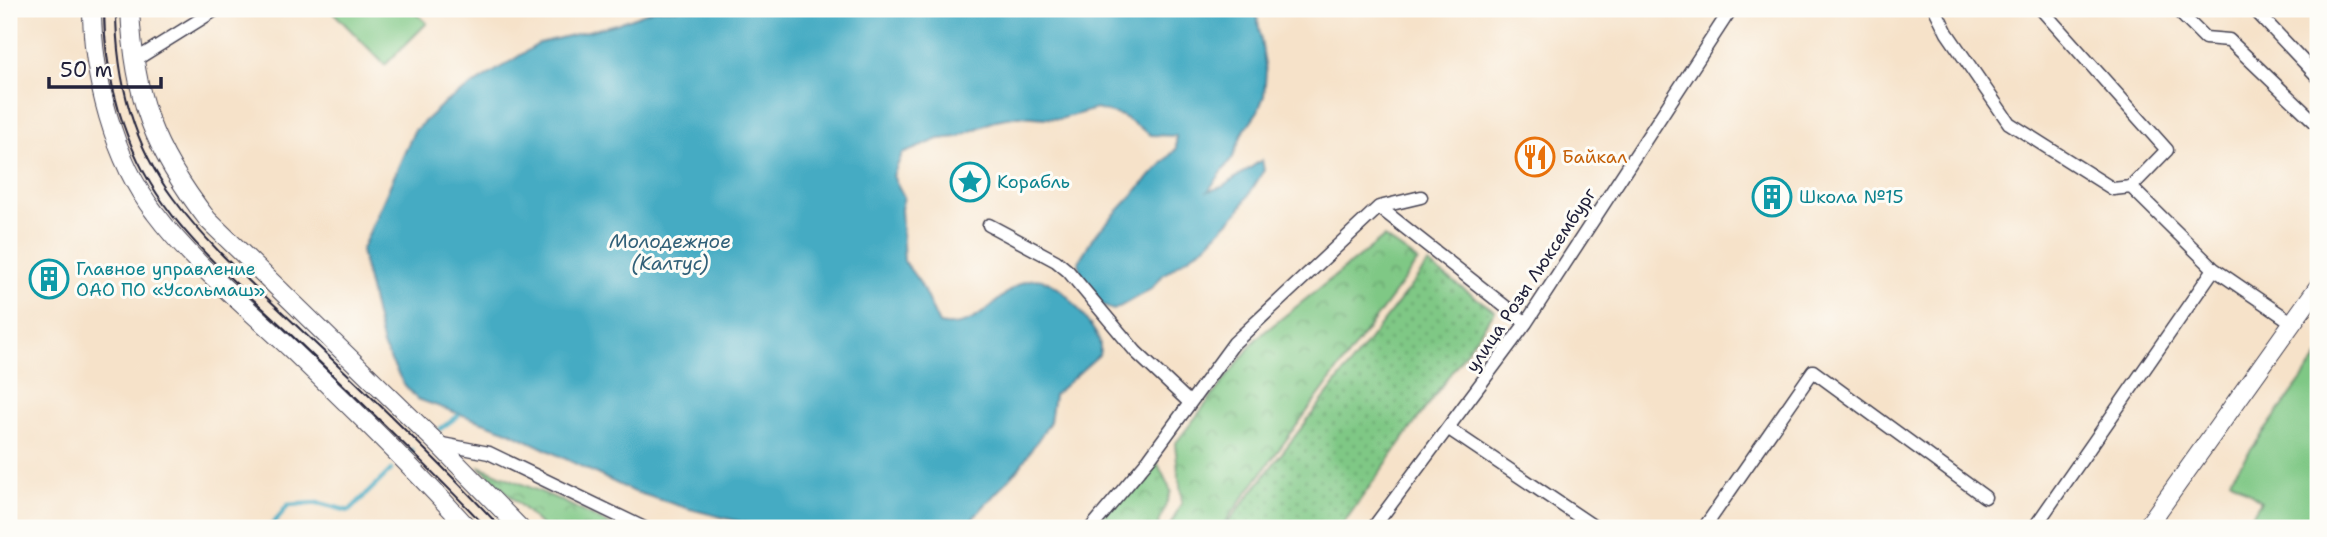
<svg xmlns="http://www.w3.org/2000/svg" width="2327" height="537" viewBox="0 0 2327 537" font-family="'Shantell Sans',sans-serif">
<defs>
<pattern id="grass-dots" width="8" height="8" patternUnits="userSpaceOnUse" patternTransform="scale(1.75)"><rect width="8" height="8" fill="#7fc885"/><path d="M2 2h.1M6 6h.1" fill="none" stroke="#68a26e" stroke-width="1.8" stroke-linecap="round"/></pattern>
<pattern id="park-crowns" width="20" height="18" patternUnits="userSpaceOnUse" patternTransform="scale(1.75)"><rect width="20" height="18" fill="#7fc885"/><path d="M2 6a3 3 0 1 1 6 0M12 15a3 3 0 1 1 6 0" fill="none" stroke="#68a26e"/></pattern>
</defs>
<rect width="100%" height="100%" fill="#fdfcf7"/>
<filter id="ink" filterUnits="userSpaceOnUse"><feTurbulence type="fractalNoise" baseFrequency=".0143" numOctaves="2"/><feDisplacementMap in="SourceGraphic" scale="14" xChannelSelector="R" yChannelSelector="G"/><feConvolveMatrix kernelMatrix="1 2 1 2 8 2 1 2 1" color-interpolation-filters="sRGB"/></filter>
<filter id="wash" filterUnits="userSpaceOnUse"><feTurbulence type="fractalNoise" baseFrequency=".00686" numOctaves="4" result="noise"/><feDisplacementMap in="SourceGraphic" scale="28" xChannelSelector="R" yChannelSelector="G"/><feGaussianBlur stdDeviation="1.57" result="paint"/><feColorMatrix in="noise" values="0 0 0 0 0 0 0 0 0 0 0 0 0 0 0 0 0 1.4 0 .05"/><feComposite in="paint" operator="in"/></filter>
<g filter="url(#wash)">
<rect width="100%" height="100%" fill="#f6e2c9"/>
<!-- grass -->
<path fill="url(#grass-dots)" stroke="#507560" stroke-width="2" d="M1428 264 1495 311 1340 528H1224Z"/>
<!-- park -->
<path fill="url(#park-crowns)" stroke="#507560" stroke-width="2" d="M1384 237 1418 261 1221 528H1169L1182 502 1175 444 1257 338Z
M1155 458 1171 491 1157 528H1091Z
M479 466 560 500 616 528H544Z"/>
<!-- garden -->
<path fill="#7fc885" stroke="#507560" stroke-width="2" d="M330 9H412L427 23 385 65Z
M2318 357V528H2244L2261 501 2230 479Z"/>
<!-- water -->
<path fill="#44abc3" stroke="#33667f" stroke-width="2" d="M656 9H1256L1266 71 1264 96 1258 111 1242 134 1233 157 1208 191 1222 187 1262 160 1264 170 1238 212 1206 245 1163 275 1151 289 1114 310C1096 307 1077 278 1079 261L1093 237 1176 149V136L1151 135 1122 116 1096 109 1060 119 1019 116 996 120 958 137 939 139 902 154 893 176 904 197 901 209 904 261 920 283 939 324C1003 338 1018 219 1087 321 1095 332 1103 340 1099 355L1054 395 1050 422 1019 468 964 528H765L690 509 632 491 508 431 417 399 403 383 383 346 361 251 414 131 444 103 540 43 616 24Z"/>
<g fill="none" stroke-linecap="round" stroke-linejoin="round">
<!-- stream -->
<path stroke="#44abc3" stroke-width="4.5" d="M440 429 458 416
M409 452 412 450
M270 528 288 505 319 503 349 511 391 470"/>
</g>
</g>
<g filter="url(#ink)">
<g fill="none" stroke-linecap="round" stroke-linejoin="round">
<defs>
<path id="street" d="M1935 9 1947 33 2009 123 2113 189 2131 187 2214 269 2293 323
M2041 9 2167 150 2131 187
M2176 9 2205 38 2229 40 2318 125
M2254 9 2318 77
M140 57 217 9
M1379 207 1526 323
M989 225 1056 261 1068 271 1136 352 1189 402
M1449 429 1596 528
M437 443 489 453 644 528
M1091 528 1149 459 1234 343 1379 207 1421 197
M1373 528 1526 323 1731 9
M1704 528 1813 371 1985 497
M2034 528 2214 269"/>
<path id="secondary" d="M92 9C92 74 114 161 155 213 194 265 246 306 293 351 353 409 413 467 468 528
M130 9C134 98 153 149 208 220L437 443 520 528
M2146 528 2318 287"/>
</defs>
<!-- street casing -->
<use href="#street" stroke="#423f50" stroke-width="15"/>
<!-- secondary casing -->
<use href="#secondary" stroke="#423f50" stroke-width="20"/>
<!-- street -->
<use href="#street" stroke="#fff" stroke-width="12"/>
<!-- secondary -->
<use href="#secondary" stroke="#fff" stroke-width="18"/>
<!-- tram -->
<path stroke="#22223b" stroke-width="2" d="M104 9C104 76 124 149 164 204 197 251 244 290 286 330 354 395 422 460 487 528
M116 9C116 76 132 143 173 198 208 246 255 286 298 327 368 393 436 458 501 528"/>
</g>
</g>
<!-- icons -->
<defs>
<symbol id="restaurant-ring" viewBox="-11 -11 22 22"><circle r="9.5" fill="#fdfcf7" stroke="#e8710a" stroke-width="1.5"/><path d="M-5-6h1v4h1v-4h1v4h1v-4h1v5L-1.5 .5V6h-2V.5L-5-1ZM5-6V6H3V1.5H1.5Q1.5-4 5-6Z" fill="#e8710a"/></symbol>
<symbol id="sight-ring" viewBox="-11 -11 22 22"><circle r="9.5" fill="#fdfcf7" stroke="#0f9aa8" stroke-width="1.5"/><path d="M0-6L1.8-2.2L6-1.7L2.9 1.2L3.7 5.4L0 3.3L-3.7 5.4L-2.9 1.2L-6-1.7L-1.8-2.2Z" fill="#0f9aa8"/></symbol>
<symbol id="building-ring" viewBox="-11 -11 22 22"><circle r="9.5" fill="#fdfcf7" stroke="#0f9aa8" stroke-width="1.5"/><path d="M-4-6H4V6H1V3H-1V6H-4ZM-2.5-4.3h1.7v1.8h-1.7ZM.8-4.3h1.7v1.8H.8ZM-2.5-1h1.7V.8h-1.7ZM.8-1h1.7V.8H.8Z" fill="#0f9aa8"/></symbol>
</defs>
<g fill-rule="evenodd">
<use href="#restaurant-ring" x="1513" y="135" width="44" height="44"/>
<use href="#sight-ring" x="948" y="160" width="44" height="44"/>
<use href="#building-ring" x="1750" y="175" width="44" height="44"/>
<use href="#building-ring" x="27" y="257" width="44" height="44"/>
</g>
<g text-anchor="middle" stroke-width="6" stroke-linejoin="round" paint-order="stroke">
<!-- food labels -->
<g font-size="18" fill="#c56008" stroke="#fdfcf7" text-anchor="start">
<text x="1562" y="163">Байкал</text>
</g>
<!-- culture labels -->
<g font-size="18" fill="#0d838f" stroke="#fdfcf7" text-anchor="start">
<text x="997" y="188">Корабль</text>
<text x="1799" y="203">Школа №15</text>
<text x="76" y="275">Главное управление<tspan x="76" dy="21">ОАО ПО «Усольмаш»</tspan></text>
</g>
<!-- street labels -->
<g font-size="18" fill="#22223b" stroke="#fdfcf7">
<text transform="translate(1531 280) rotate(-56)" y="6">улица Розы Люксембург</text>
</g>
<!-- water labels -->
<g font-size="19" font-style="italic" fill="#316078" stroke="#fdfcf7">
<text x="670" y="248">Молодежное<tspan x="670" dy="22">(Калтус)</tspan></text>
</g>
</g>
<!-- margin -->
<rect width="2327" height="537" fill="none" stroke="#fdfcf7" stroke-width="35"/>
<!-- scale -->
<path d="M49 77v10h112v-10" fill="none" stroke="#22223b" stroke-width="3.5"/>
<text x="60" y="77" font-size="21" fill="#22223b" stroke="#fdfcf7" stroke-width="5" paint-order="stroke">50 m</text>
</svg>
